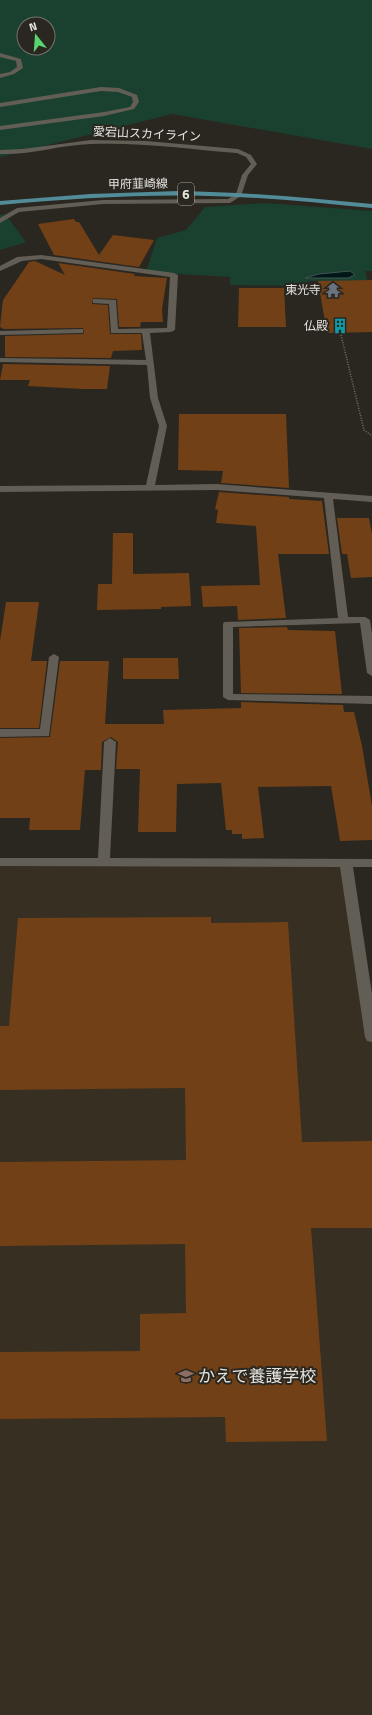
<svg xmlns="http://www.w3.org/2000/svg" width="372" height="1715" viewBox="0 0 372 1715" font-family="'Titillium Web','Noto Sans JP',sans-serif">
<rect width="100%" height="100%" fill="#2a2720"/>
<!-- built -->
<path fill="#362f22" d="M0 862 346 864 372 1037V1715H0Z"/>
<!-- green -->
<path fill="#1a412f" fill-rule="evenodd" d="M0 0H372V149L172 114 0 157ZM24 24H48V48H24Z
M265 203 372 211V271H365L371 294 356 281H307L308 286 230 285V277L146 272 157 238 186 230 205 207Z
M5 214 26 242 0 250V215Z"/>
<!-- water -->
<path fill="#001617" stroke="#455453" d="M350 271 355 275 348 278H305L319 274Z"/>
<!-- building -->
<path fill="#714016" d="M74 219 76 222H79L99 255 113 235 154 240 139 267 54 255 38 224Z
M35 261 65 275 58 263 135 274 134 276 167 278 162 309 163 322H141L140 327H119L117 299 93 298 92 304 108 305 110 334H141L142 350 113 351 111 358 5 357V336L83 334 84 333 83 328 4 329 0 327 3 300 29 262Z
M372 280V332L327 333 318 281Z
M239 288H284L286 327H238Z
M3 364 110 366 107 389H83L28 386 30 380H0Z
M179 414H286L289 488 221 483 223 471 178 470Z
M219 492 289 497V499L322 501 329 554H278L286 618 238 620 237 606 203 607 201 586 260 585 256 526 216 523 218 510 215 509Z
M337 518H369L372 534V577L351 578 347 554H342Z
M113 533H133V574L189 573 191 606 161 607V609L97 610 98 584H112Z
M6 602H39L31 661H47L39 728H0V641Z
M287 627 288 630 335 631 342 694 241 693 239 628Z
M123 658H178L179 679H123Z
M60 661H109L105 724H164L163 710 241 708V702L343 705 344 712H354L362 746 372 806V840L340 841 331 786 258 787 264 838 242 839V834H232V830H226L221 783 177 784 176 832H138L140 769H116L118 742 111 737 102 742 101 770H85L80 830H29L30 818H0V738L50 737Z
M211 917V923L288 922 302 1142 372 1141V1228H311L327 1441 226 1442 225 1417 0 1419V1352L140 1351V1314L186 1313 185 1244 0 1246V1162L186 1160 185 1088 0 1090V1026H9L18 918Z"/>
<g fill="none" stroke-linecap="round" stroke-linejoin="round">
<!-- path -->
<path stroke="#75726c" stroke-width="1.5" stroke-dasharray="1 1.5" stroke-linecap="butt" d="M341 335 364 430 372 436"/>
<!-- minor -->
<path fill="#625e56" fill-rule="evenodd" d="M0 53 21 59 23 68 14 74 0 78V74L10 72 17 67 16 61 0 57Z
M101 87 119 88 137 95 139 102 134 109 104 116 0 130V126L104 112 130 107 133 102 132 97 118 92 101 91 0 107V103Z
M91 140 146 141 238 149 251 155 257 164 248 175 241 196 230 203 103 204 19 212 0 223V218L17 208 103 200 228 199 236 194 242 175 251 164 246 157 237 153C188 149 139 142 91 144 60 145 31 155 0 154V150L23 149Z
M41 255 174 273 178 275 175 330 171 332 150 333 158 398 167 426 155 485 216 484 372 496V502L333 499 348 617H365L370 620 372 634V676L367 673 360 623 233 627V694L372 696V704L228 700 223 697V624L224 622 338 618 324 498 216 490 0 492V486L146 485 159 426 150 398 147 365 0 362V358L146 360 142 333H111L109 304 93 303V299H96L116 300 118 329 167 328 170 277 41 259 22 261 0 271V266L17 257Z
M80 329H83V333L0 335V331Z
M54 654 59 657 49 736 0 737V729H40L49 657Z
M110 738 116 742 110 858 372 859V867H353L372 994V1042L367 1041 365 1037 340 867 0 866V858H98L104 742Z"/>
<!-- major -->
<path fill="#528c99" fill-rule="evenodd" d="M179 191C244 192 308 198 372 204V208C318 203 263 197 209 196 139 194 69 199 0 205V201L90 194Z"/>
</g>
<!-- icons -->
<defs>
<symbol id="temple-bare" viewBox="-9 -9 18 18"><path d="M0-6L5-2H3V0L6.5 2.5H4V6H1.5V3h-3V6H-4V2.5H-6.5L-3 0V-2H-5Z" fill="#6b7280" stroke="#2a2720" stroke-width="2.5" paint-order="stroke"/></symbol>
<symbol id="building-bare" viewBox="-9 -9 18 18"><path d="M-4-6H4V6H1V3H-1V6H-4ZM-2.5-4.3h1.7v1.8h-1.7ZM.8-4.3h1.7v1.8H.8ZM-2.5-1h1.7V.8h-1.7ZM.8-1h1.7V.8H.8Z" fill="#0f9aa8" stroke="#2a2720" stroke-width="2.5" paint-order="stroke"/></symbol>
<symbol id="school-bare" viewBox="-9 -9 18 18"><path d="M0-5L7-2L0 1L-7-2ZM-4 1L0 2.5L4 1V4Q0 6-4 4Z" fill="#8d6e63" stroke="#2a2720" stroke-width="2.5" paint-order="stroke"/></symbol>
</defs>
<g fill-rule="evenodd">
<use href="#temple-bare" x="322" y="279" width="22" height="22"/>
<use href="#building-bare" x="329" y="315" width="22" height="22"/>
<use href="#school-bare" x="175" y="1365" width="22" height="22"/>
</g>
<g text-anchor="middle" stroke-width="4" stroke-linejoin="round" paint-order="stroke">
<!-- far-street labels -->
<g font-size="12" fill="#e5e3de" stroke="#2a2720">
<text transform="translate(147 134) rotate(3)" y="4">愛宕山スカイライン</text>
<text transform="translate(138 184) rotate(-1)" y="4">甲府韮崎線</text>
</g>
<!-- far-poi labels -->
<g font-size="12" fill="#e5e3de" stroke="#2a2720" text-anchor="end">
<text x="321" y="294">東光寺</text>
<text x="328" y="330">仏殿</text>
</g>
<!-- shield labels -->
<rect fill="#2a2720" stroke="#adaba5" stroke-width="1" x="178" y="183" width="16" height="22" rx="3"/>
<g font-size="13" font-weight="bold" fill="#e5e3de">
<text x="186" y="199">6</text>
</g>
<!-- near-poi labels -->
<g font-size="17" fill="#e5e3de" stroke="#2a2720" text-anchor="start">
<text x="198" y="1382">かえで養護学校</text>
</g>
</g>
<!-- north arrow -->
<g transform="translate(36 36) rotate(343)"><circle r="19" fill="#2a2720" stroke="#75726c"/>
<path d="M0-3L7 15L0 10L-7 15Z" fill="#57d570"/>
<text y="-6" font-size="11" font-weight="bold" text-anchor="middle" fill="#e5e3de">N</text>
</g>
</svg>
